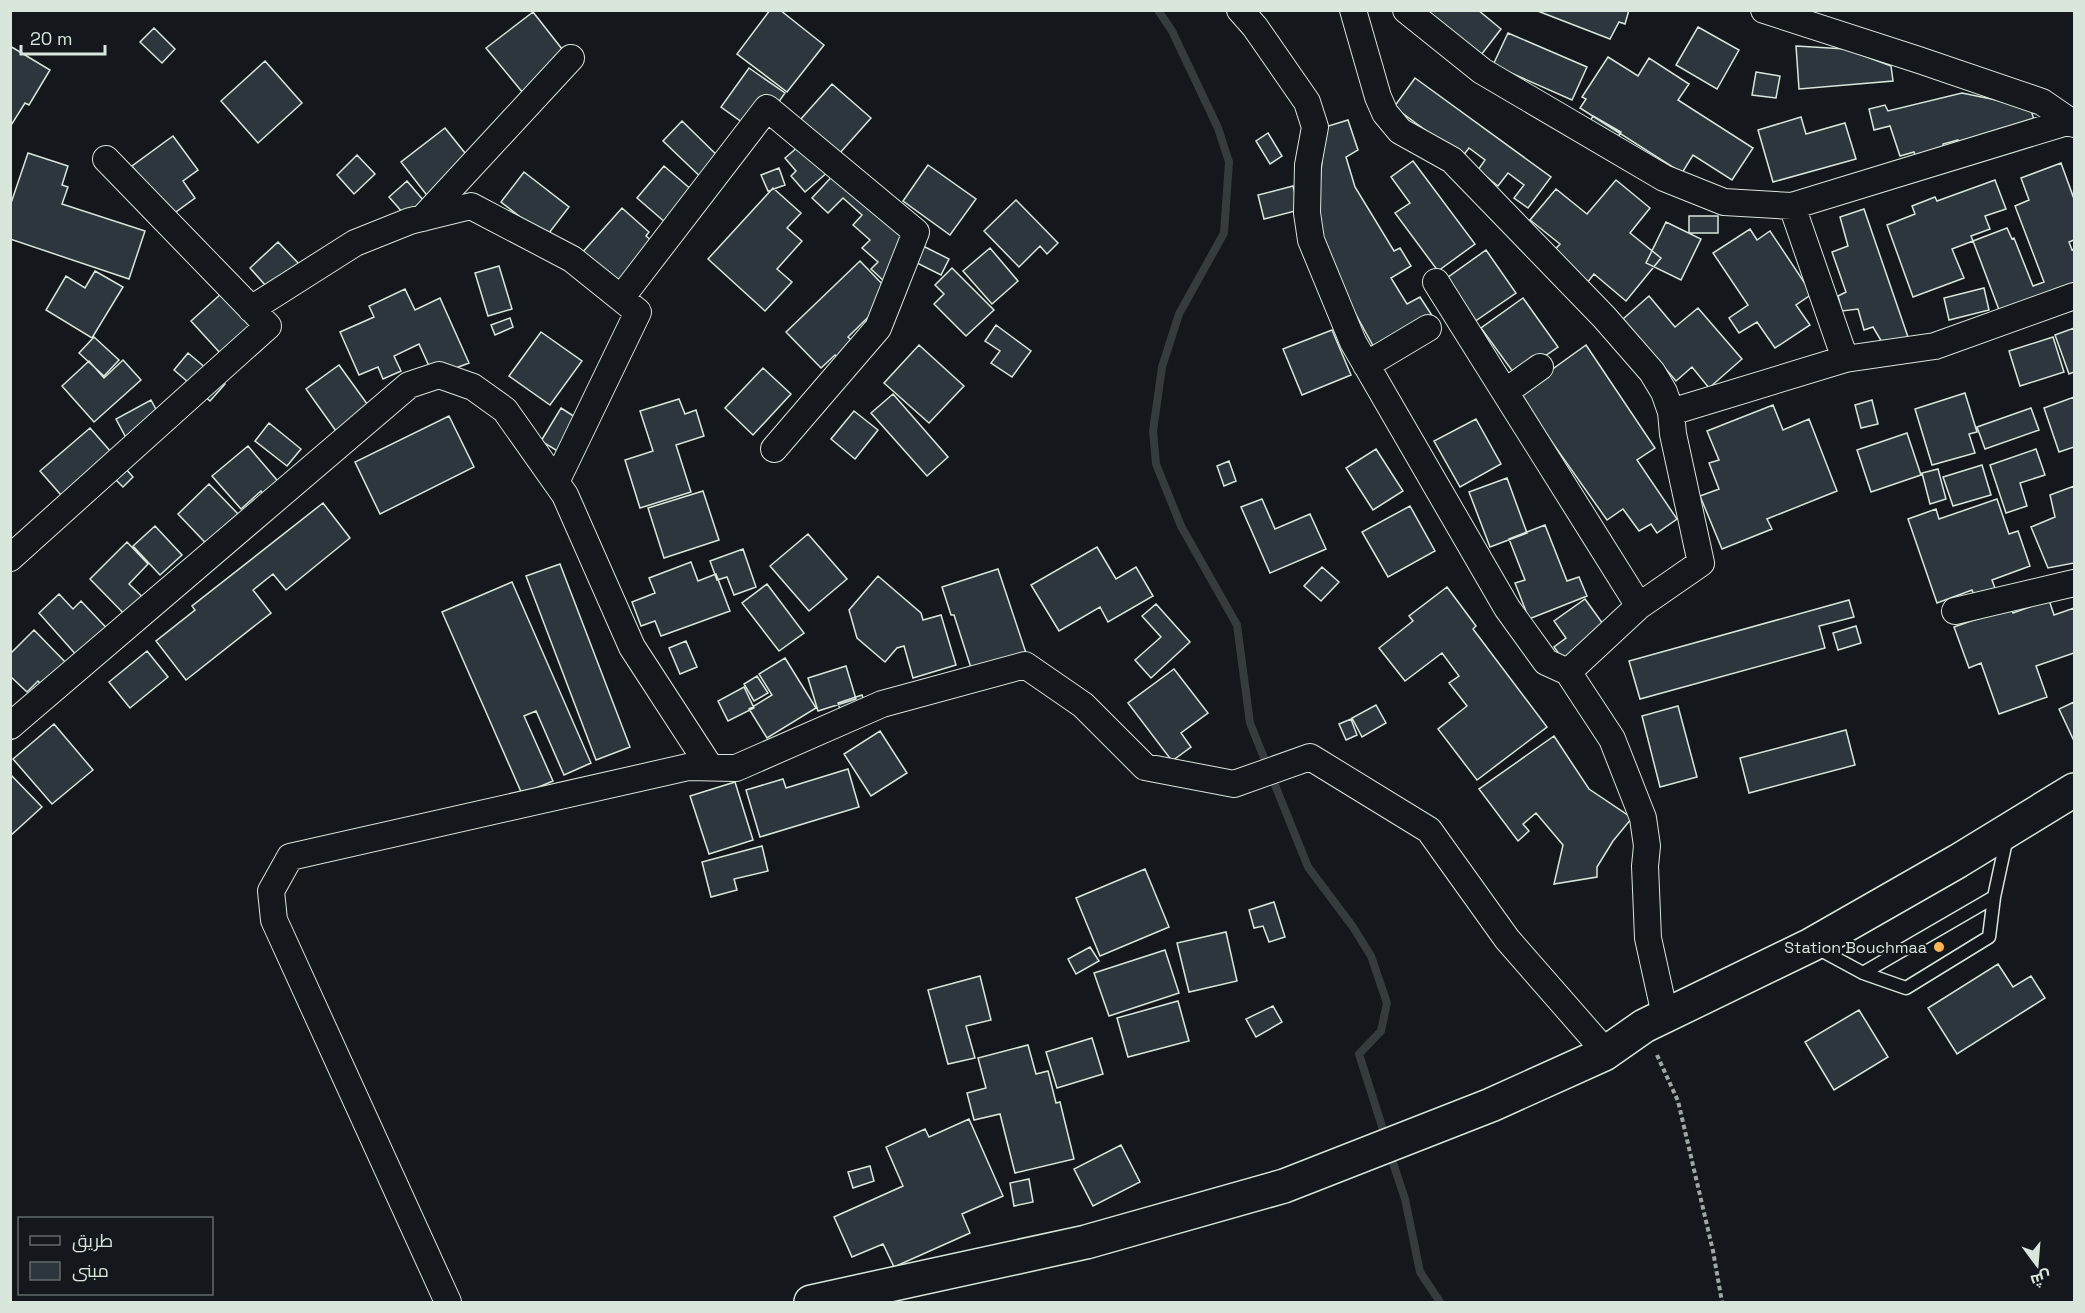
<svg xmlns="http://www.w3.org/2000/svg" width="2085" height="1313" viewBox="0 0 2085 1313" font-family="'Space Grotesk',Cairo,sans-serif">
<rect width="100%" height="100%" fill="#14181c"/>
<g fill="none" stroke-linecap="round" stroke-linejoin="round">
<!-- stream -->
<path stroke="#363b3e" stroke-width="8" d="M1158 10 1172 31 1218 128 1229 162 1224 233 1179 314 1162 367 1153 431 1156 464 1181 526 1237 625 1250 723 1308 867 1353 927 1371 956 1387 1003 1381 1031 1359 1054 1386 1139
M1389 1151 1405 1199 1420 1272 1440 1302"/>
</g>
<!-- building -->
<path fill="#2c363c" stroke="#d8e6dc" stroke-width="1.5" d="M770 10H780L824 45 787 92 737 54Z
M1418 10H1478L1501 29 1478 59Z
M1535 10H1629L1625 24 1619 22 1610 39Z
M533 12 573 63 528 99 486 48Z
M1698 27 1739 50 1717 89 1676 65Z
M154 28 175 49 162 63 140 42Z
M1508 33 1587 67 1572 100 1493 65Z
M10 46 50 70 29 105 25 103 10 127Z
M1796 46 1846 49 1891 66 1893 81 1799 89Z
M1608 57 1638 76 1649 58 1689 84 1678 100 1753 148 1732 180 1693 155 1682 173 1580 108 1586 99 1582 97Z
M265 61 302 103 258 143 221 101Z
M749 68 785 93 757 133 721 107Z
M1756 72 1780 76 1776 98 1752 95Z
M1415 78 1551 177 1528 208 1514 198 1524 185 1508 173 1498 186 1478 170 1485 160 1469 148 1462 157 1394 107Z
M832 84 871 118 839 154 800 120Z
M1962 93 2030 107 2035 123 1959 147 1958 140 1943 144 1944 149 1916 159 1914 152 1900 156 1890 126 1874 130 1869 109 1885 105 1888 111Z
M1593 116 1621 132 1611 149 1583 134Z
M1801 117 1806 134 1845 123 1856 159 1773 182 1758 130Z
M1348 120 1358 150 1346 157 1355 187 1394 251 1400 248 1411 266 1391 278 1407 304 1420 297 1433 317 1376 351 1338 282 1316 228 1325 127Z
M682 121 727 165 708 184 663 141Z
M445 128 473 163 429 198 401 162Z
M1268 133 1282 156 1270 164 1256 141Z
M812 135 837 164 805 192 791 176 796 171 785 158Z
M173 136 198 170 183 181 195 198 169 217 132 166Z
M28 153 68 166 62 185 68 187 62 204 145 231 129 279 10 239V206Z
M357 155 375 174 354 194 337 175Z
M1413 161 1475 244 1438 271 1395 213 1410 203 1391 177Z
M2061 163 2074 199V240L2069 242 2072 250 2074 249V309L2071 311 2067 299 2004 323 1973 241 2007 228 2012 239 2014 238 2033 286 2044 282 2015 206 2029 200 2021 178Z
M928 165 976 199 950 235 903 201Z
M664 166 700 197 673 229 637 198Z
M779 168 785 185 768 191 761 175Z
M837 171 920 248 886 283 871 269 878 262 862 248 870 240 853 225 862 215 843 198 828 213 812 198Z
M524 172 569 207 546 237 501 202Z
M1616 180 1650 208 1630 233 1661 258 1626 301 1594 274 1587 283 1551 254 1560 244 1530 220 1556 189 1587 214Z
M1995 180 2006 209 1985 216 1990 229 1971 236 1973 241 1952 249 1964 278 1913 297 1887 225 1915 214 1912 206 1935 197 1937 201Z
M407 181 435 214 418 230 389 197Z
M1293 186 1299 210 1264 219 1258 195Z
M773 188 801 213 787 228 802 241 777 269 792 282 765 311 708 259Z
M1016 200 1058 243 1047 254 1040 246 1019 267 984 231Z
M622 208 649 232 646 236 665 252 630 291 573 263Z
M1864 209 1909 340 1883 344 1873 327 1864 330 1858 309 1842 311 1838 296 1846 292 1832 252 1848 246 1840 217Z
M1689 216H1718V233H1689Z
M1666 222 1701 239 1681 280 1646 263Z
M1750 229 1757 240 1770 231 1812 294 1796 305 1810 325 1775 348 1757 322 1739 333 1729 318 1748 305 1713 253Z
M278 242 303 268 274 295 250 268Z
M921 245 949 259 941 275 913 261Z
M990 248 1018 281 992 304 963 271Z
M1486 250 1516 293 1474 322 1444 280Z
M860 261 885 287 904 282 848 337 869 357 853 373 835 355 821 368 786 332Z
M499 266 512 309 488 316 475 273Z
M952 268 994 310 966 336 934 304 944 294 935 285Z
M95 271 123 287 92 338 46 310 66 276 85 288Z
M1984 288 1989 310 1949 320 1944 298Z
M405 289 415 310 440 298 469 363 456 368 439 388 419 344 394 356 401 371 383 379 378 367 359 375 340 332 374 317 369 306Z
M222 293 261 338 231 365 191 321Z
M1649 296 1675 327 1698 308 1742 359 1709 388 1692 367 1676 381 1623 319Z
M1523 298 1558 347 1516 376 1481 328Z
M510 318 513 327 495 335 491 325Z
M996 325 1031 351 1012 377 991 363 1000 351 985 341Z
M2074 328V372L2069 374 2055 335Z
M1332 330 1351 375 1302 395 1283 349Z
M541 332 582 361 550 405 509 376Z
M94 337 119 360 104 376 79 353Z
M2053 337 2064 372 2020 386 2009 351Z
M919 345 964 386 929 423 884 383Z
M1586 345 1655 448 1637 460 1677 519 1657 533 1651 524 1639 531 1623 509 1607 520 1518 394Z
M188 353 225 384 210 401 174 370Z
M123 360 141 380 94 422 62 386 89 361 104 378Z
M339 365 373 412 336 431 306 389Z
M763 368 791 394 753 435 725 408Z
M1965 393 1977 432 1969 434 1975 453 1932 465 1915 409Z
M893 394 948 457 927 476 871 413Z
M2074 397V447L2059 452 2044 408Z
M679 399 685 414 696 410 704 436 676 445 691 492 640 508 625 460 653 451 640 411Z
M151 400 166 428 131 447 116 419Z
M1872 400 1878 424 1861 428 1855 405Z
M1773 405 1783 430 1809 419 1837 491 1767 519 1772 529 1722 549 1700 496 1719 489 1709 463 1719 460 1707 431Z
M561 408 589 426 569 458 541 441Z
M2031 408 2039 430 1985 449 1977 427Z
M854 411 878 430 855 459 831 439Z
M449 416 474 467 380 514 355 462Z
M1476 419 1501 464 1460 487 1434 441Z
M269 423 301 449 287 466 255 441Z
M90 428 133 477 123 487 114 478 76 512 40 471Z
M1907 433 1921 475 1871 492 1857 450Z
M248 446 288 493 273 506 261 491 241 509 212 476Z
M1376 449 1403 491 1373 510 1346 468Z
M2036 449 2045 475 2020 483 2027 506 2006 513 1990 465Z
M1229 461 1236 481 1224 486 1217 466Z
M1982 465 1991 495 1953 506 1943 477Z
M1938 469 1946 499 1930 504 1922 473Z
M1507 478 1527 533 1490 547 1469 492Z
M209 484 239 515 219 557 178 514Z
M2074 486V563L2048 568 2031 527 2055 517 2050 495Z
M703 491 719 540 664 558 648 508Z
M1262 499 1275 529 1310 514 1326 549 1270 573 1241 507Z
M1997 499 2009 534 2018 531 2030 566 1992 580 1996 591 1975 598 1972 590 1937 603 1908 519 1936 509 1939 519Z
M323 503 350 538 286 590 273 574 253 590 271 613 186 680 156 641 195 610 192 606Z
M1410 506 1435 551 1388 577 1362 532Z
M1545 525 1567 581 1579 577 1587 596 1529 619 1515 583 1525 580 1509 539Z
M155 526 182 555 160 575 133 546Z
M808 534 847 579 809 611 770 566Z
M127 542 148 564 129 584 153 607 135 625 90 579Z
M1097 547 1116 579 1136 567 1153 596 1108 622 1100 607 1059 631 1031 585Z
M743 549 756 587 734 595 727 577 717 580 710 561Z
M691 562 698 581 716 574 730 611 661 636 655 621 641 626 632 602 655 593 649 578Z
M560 564 630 747 596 760 526 576Z
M1322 567 1339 582 1321 601 1304 586Z
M998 569 1026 653 972 671 954 615H951L942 587Z
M878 576 921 613 923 620 941 615 956 665 913 678 904 646 897 648 885 662 857 638 849 610Z
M512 582 591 763 564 775 536 711 524 716 553 781 522 794 442 612Z
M767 584 804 633 779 651 742 603Z
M1447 587 1476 626 1473 629 1547 727 1477 780 1438 729 1467 706 1449 683 1459 676 1442 653 1405 681 1379 648 1413 621 1409 616Z
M59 594 73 609 81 601 116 638 86 666 39 613Z
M1585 599 1611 635 1568 666 1554 647 1566 638 1554 621Z
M1849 600 1854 617 1819 626 1825 648 1640 699 1629 661Z
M2049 600 2054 615 2074 608V653L2036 666 2047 697 1999 714 1981 663 1969 668 1954 627 2011 607 2013 613Z
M1156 604 1190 642 1151 678 1135 660 1161 637 1142 616Z
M1856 626 1861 643 1838 650 1833 633Z
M34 630 73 670 50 693 38 681 27 692 10 676V654Z
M686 641 697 667 680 674 669 648Z
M147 651 168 677 130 708 109 682Z
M785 658 816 708 767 738 749 709 772 695 759 674Z
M846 666 856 699 818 711 808 678Z
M1174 669 1208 713 1181 733 1191 747 1172 761 1128 703Z
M757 676 768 693 754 701 744 684Z
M744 687 754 708 728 721 718 701Z
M862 695 869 716 845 724 838 703Z
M2074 702V741L2059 709Z
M1376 705 1386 723 1362 737 1352 718Z
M1678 706 1697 777 1660 787 1642 716Z
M1351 719 1357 735 1346 740 1339 724Z
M54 724 93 770 52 804 13 759Z
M1846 730 1855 765 1749 793 1740 758Z
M880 731 907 773 871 796 844 754Z
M1554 736 1589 789 1632 818 1613 841 1597 867V877L1554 884 1563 845 1536 813 1523 824 1529 831 1518 841 1479 789Z
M848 769 859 807 760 837 746 790 783 779 786 788Z
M10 774 42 807 10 836Z
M735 782 753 840 709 854 690 796Z
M762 846 768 871 734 879 737 890 711 897 702 862Z
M1145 869 1169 927 1100 956 1076 898Z
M1274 902 1285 937 1269 942 1263 926 1254 928 1249 910Z
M1226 932 1237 981 1189 992 1177 943Z
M1090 947 1099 961 1076 974 1068 959Z
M1165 950 1179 993 1109 1016 1094 973Z
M1998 964 2013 987 2031 976 2045 998 1957 1054 1928 1008Z
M980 976 991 1020 966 1026 975 1058 948 1064 928 990Z
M1178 1001 1189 1041 1128 1057 1117 1018Z
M1273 1006 1282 1022 1256 1037 1246 1019Z
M1859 1010 1888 1057 1834 1090 1805 1042Z
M1092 1038 1103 1074 1057 1088 1046 1052Z
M1028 1045 1036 1074 1048 1071 1056 1103 1060 1102 1074 1159 1015 1173 1000 1114 974 1120 967 1093 986 1088 978 1058Z
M969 1119 1003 1196 962 1214 970 1233 894 1267 883 1244 852 1257 834 1217 903 1186 886 1147 925 1129 929 1137Z
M1121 1145 1140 1182 1093 1206 1074 1169Z
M870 1166 874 1181 853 1188 848 1172Z
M1029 1179 1033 1202 1014 1206 1010 1183Z"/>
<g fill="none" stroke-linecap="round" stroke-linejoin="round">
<defs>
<path id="service" d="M1815 947 1863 973 1994 897 2007 837
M1863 973 1906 988 1989 937 1994 897"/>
<path id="minor" d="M1240 10 1255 27 1307 102 1315 127 1308 165 1307 213 1311 240 1353 342 1507 608 1546 662 1568 672 1612 739 1643 818 1647 846 1645 866 1648 938 1665 1015
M1353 10 1378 97 1385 113 1400 131 1452 160 1604 317 1652 372 1664 392 1671 412 1673 434 1701 563 1639 606 1568 672
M1406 10 1482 71 1664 178 1724 202 1792 206 2070 121
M1764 10 1919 60 2042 102 2074 124
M1792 206 1845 359
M423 218 571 58
M1436 282 1639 606
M621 298 767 108 916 232 878 328 774 449
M251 309 355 243 410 221 471 206 572 259 638 312 556 482
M1366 365 1428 328
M1505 392 1540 367
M1671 412 1845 359 1935 346 2074 296
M10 558 268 326 106 159
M1955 611 2074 583
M10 726 409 385 439 375 473 387 505 410 565 495 632 647 710 767
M448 1302 274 920 271 891 290 857 688 767 736 768 882 704 1025 665 1083 705 1145 767 1234 784 1310 757 1429 830 1507 939 1597 1042 1604 1054"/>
<path id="primary" d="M811 1302 1086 1242 1284 1186 1491 1105 1604 1054 1644 1026 1811 945 1958 861 2074 790"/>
</defs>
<!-- service casing -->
<use href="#service" stroke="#d8e6dc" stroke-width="15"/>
<!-- minor casing -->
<use href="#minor" stroke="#d8e6dc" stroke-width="28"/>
<!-- primary casing -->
<use href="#primary" stroke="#d8e6dc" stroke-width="36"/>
<!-- path -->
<path stroke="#9da8a2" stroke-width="4" stroke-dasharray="4.5 3" stroke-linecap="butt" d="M1657 1055 1678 1101 1713 1251 1722 1302"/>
<!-- service -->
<use href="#service" stroke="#14181c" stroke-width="12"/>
<!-- minor -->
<use href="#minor" stroke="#14181c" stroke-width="26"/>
<!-- primary -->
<use href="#primary" stroke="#14181c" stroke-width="33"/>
</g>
<!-- markers -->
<circle fill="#ffb74d" stroke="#14181c" stroke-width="2" cx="1939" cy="947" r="6"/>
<g text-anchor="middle" stroke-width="4.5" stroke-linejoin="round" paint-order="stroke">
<!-- poi labels -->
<g font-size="16" fill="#d8e6dc" stroke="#14181c" text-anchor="end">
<text x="1927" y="953">Station Bouchmaa</text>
</g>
</g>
<!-- border -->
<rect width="2085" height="1313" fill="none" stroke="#d8e6dc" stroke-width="24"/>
<!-- legend -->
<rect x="18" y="1217" width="195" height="78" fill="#14181c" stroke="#626a69" stroke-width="1.5"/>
<rect x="30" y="1236" width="30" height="9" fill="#14181c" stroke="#626a69" stroke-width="1.5"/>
<text x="72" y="1247" font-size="18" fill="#d8e6dc">طريق</text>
<rect x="30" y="1262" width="30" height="18" fill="#2c363c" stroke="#626a69" stroke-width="1.5"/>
<text x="72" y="1277" font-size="18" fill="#d8e6dc">مبنى</text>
<!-- north arrow -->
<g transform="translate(2037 1265) rotate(164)" stroke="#14181c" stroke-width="4.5" paint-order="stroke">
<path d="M0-4.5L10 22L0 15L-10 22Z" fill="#d8e6dc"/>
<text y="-9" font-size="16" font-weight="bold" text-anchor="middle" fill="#d8e6dc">ش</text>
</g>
<!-- scale -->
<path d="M21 45v9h84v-9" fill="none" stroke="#d8e6dc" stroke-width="3"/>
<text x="30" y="45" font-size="18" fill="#d8e6dc" stroke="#14181c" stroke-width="4.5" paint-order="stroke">20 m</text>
</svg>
